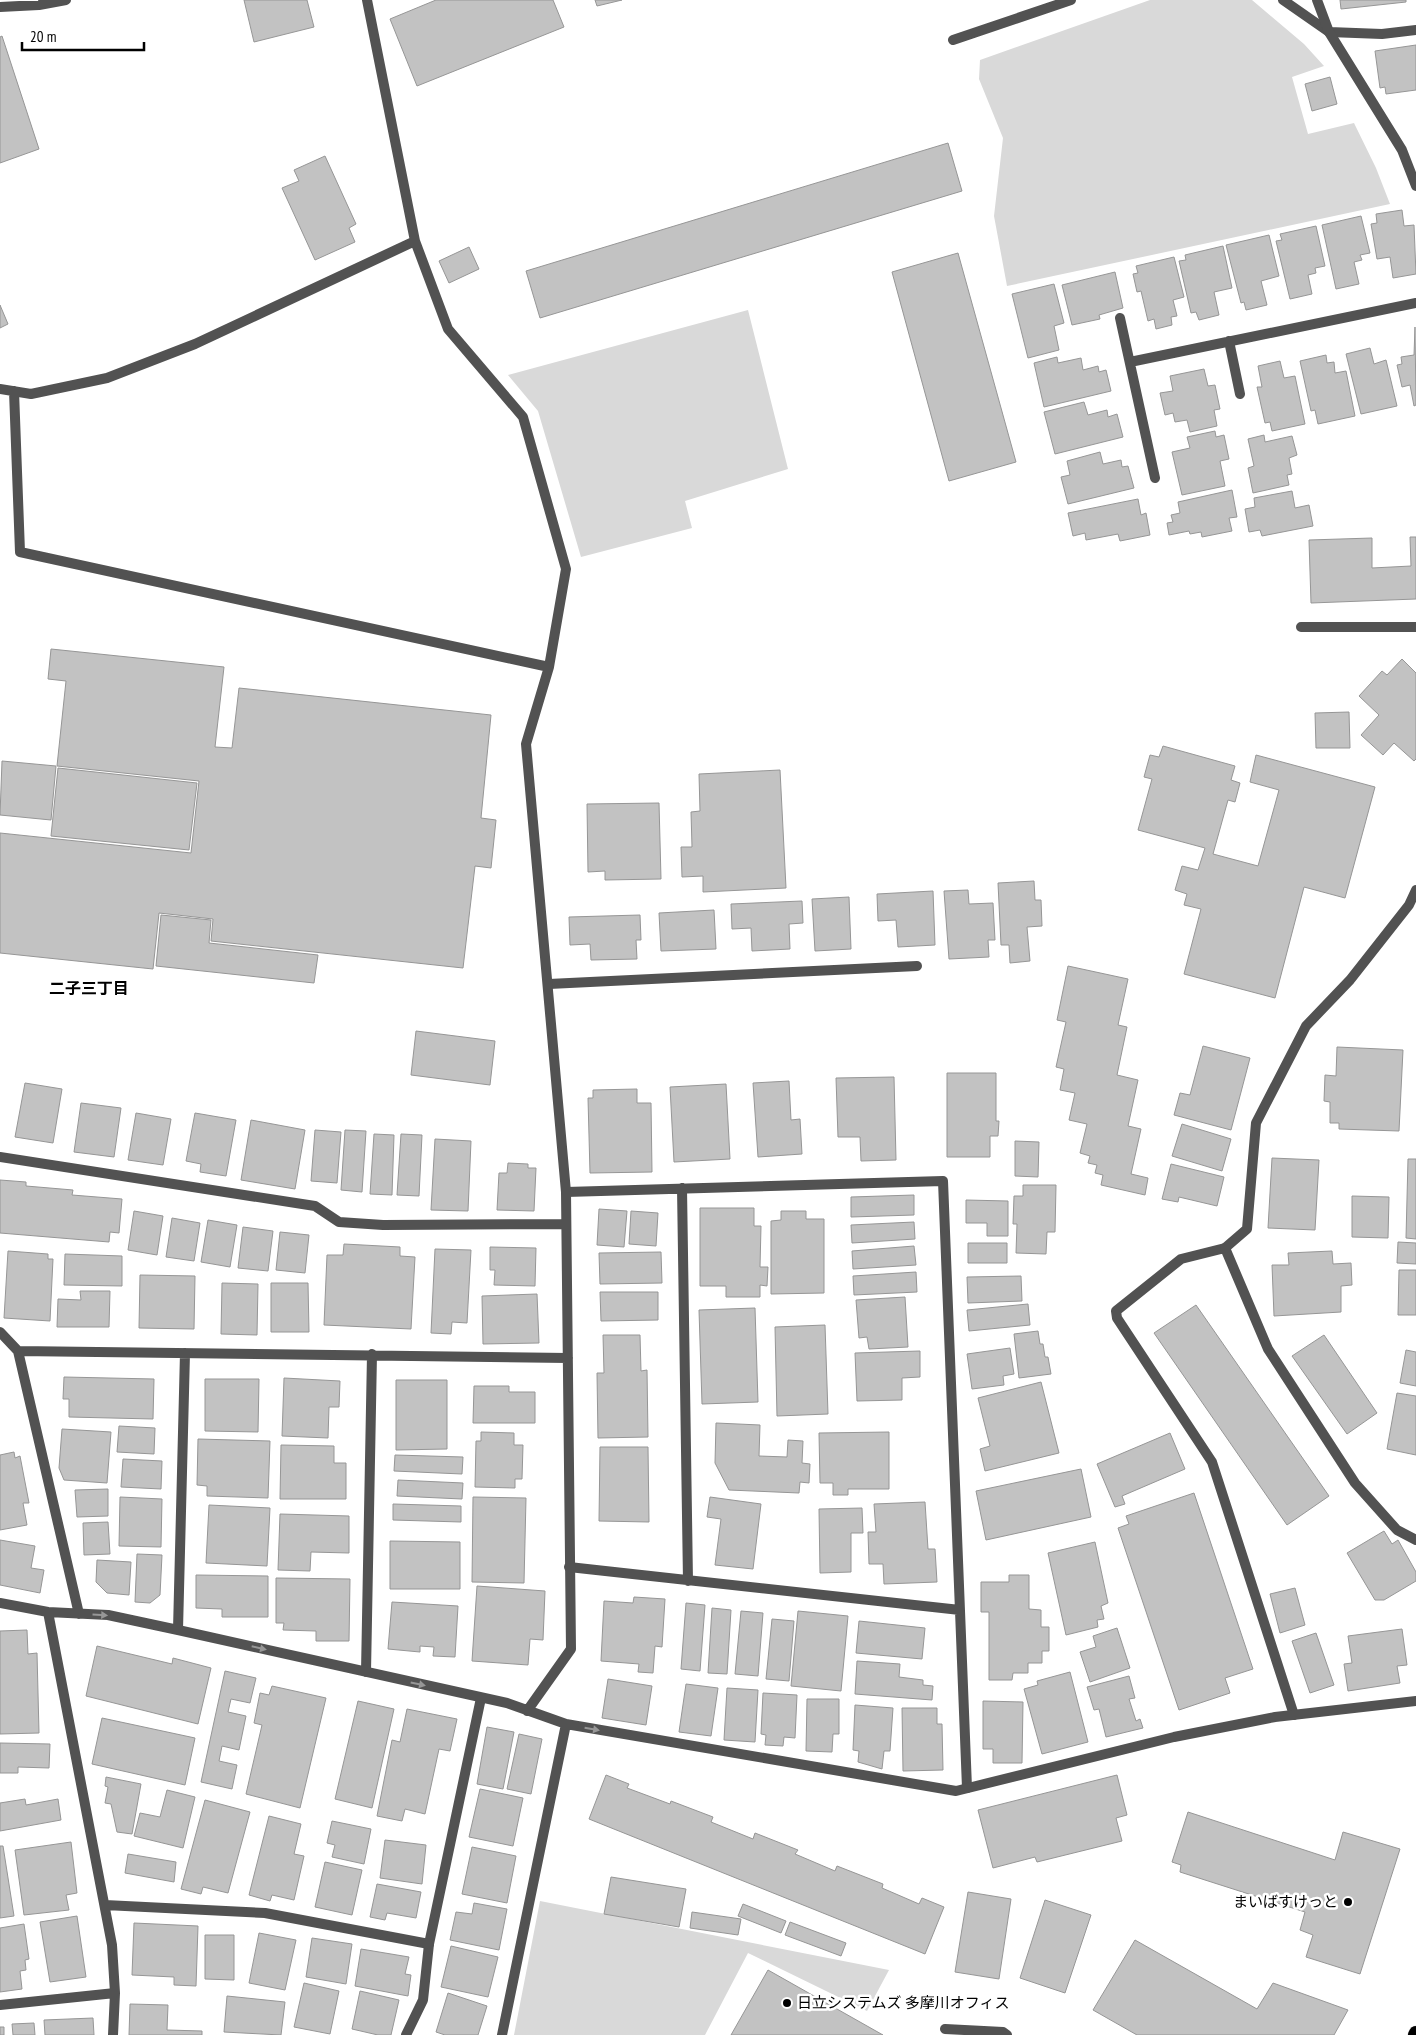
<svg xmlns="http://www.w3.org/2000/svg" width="1416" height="2035" viewBox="0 0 1416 2035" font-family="'PT Sans Narrow','Noto Sans JP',sans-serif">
<rect width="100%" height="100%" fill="#fff"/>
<!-- green -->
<path fill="#d9d9d9" d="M1150 0H1252L1304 44 1324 66 1292 77 1308 134 1354 123 1376 168 1390 204 1007 286 994 216 1003 138 979 79 980 60Z
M748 310 788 469 685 501 692 528 581 557 538 411 508 375Z
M540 1901 889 1970 867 2011 748 1953 705 2035H514Z"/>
<!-- building -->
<path fill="#c2c2c2" stroke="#969696" d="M244 0H307L314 27 254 42Z
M436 0H553L564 27 417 86 390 19Z
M595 0H622L597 6Z
M1340 0H1406V2L1341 9Z
M2 36 39 149 0 163V37Z
M1416 45V90L1386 94 1385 87 1380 88 1375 51Z
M1330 77 1337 104 1312 111 1305 84Z
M948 143 962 191 540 318 526 271Z
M325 156 356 224 349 228 355 242 315 260 282 188 299 181 294 170Z
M1402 210 1404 226 1414 225 1416 274 1393 278 1390 257 1377 259 1371 224 1377 223 1376 214Z
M1361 216 1370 253 1360 255 1362 260 1354 262 1359 284 1336 289 1322 225Z
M1316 226 1325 266 1315 268 1316 273 1308 275 1312 294 1290 299 1276 241 1282 240 1280 234Z
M1269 235 1279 276 1261 281 1267 305 1246 310 1244 302 1241 303 1226 245Z
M1223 246 1232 288 1214 292 1219 315 1199 320 1196 312 1191 313 1179 261 1186 260 1185 255Z
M469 247 479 269 449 283 439 261Z
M958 253 1016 462 949 481 892 272Z
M1174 257 1184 297 1173 300 1177 316 1171 317 1172 325 1156 329 1154 319 1148 321 1141 291 1137 292 1133 274 1138 273 1136 266Z
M1115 272 1123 308 1099 315 1100 319 1072 325 1062 285Z
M1054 284 1064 323 1054 326 1059 350 1028 358 1012 294Z
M0 305 8 324 0 328Z
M1415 327 1416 405 1414 406 1410 385 1402 387 1397 365 1402 364 1401 357 1414 355Z
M1370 348 1374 364 1386 360 1397 406 1361 414 1346 354Z
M1326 355 1327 363 1334 362 1335 373 1346 371 1355 416 1318 424 1315 410 1311 411 1300 361Z
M1057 357 1058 363 1081 358 1083 370 1098 366 1099 372 1106 370 1111 391 1044 407 1034 363Z
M1280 361 1284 378 1295 376 1305 424 1272 431 1270 422 1265 423 1257 387H1262L1258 366Z
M1204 369 1208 386 1215 385 1220 409 1214 410 1217 426 1190 432 1187 420 1175 422 1173 413 1165 415 1160 393 1173 391 1170 376Z
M1084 402 1088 415 1107 410 1108 417 1117 414 1123 437 1055 454 1044 412Z
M1215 431 1216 437 1224 435 1229 459 1220 461 1225 486 1182 495 1172 452 1190 448 1187 437Z
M1264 435 1265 442 1292 436 1297 455 1289 458 1292 474 1287 475 1289 485 1253 493 1248 468 1254 466 1248 439Z
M1100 452 1103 464 1121 460 1122 467 1128 466 1134 488 1068 504 1061 477 1070 475 1067 461Z
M1232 490 1237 517 1229 518 1232 531 1202 537 1201 532 1190 534 1189 531 1169 535 1167 523 1173 522 1171 515 1180 513 1178 502Z
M1292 491 1295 508 1309 505 1313 526 1262 536 1260 530 1249 532 1245 509 1255 507 1254 498Z
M1138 499 1141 515 1146 513 1150 535 1120 541 1118 534 1086 540 1085 533 1073 536 1068 513Z
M1410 537H1416V599L1311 603 1309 540 1372 538V568L1411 566Z
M51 649 224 667 215 747 232 748 239 688 491 715 481 818 496 820 491 868 475 866 463 968 211 941 213 919 159 913 153 969 0 953V833L191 853 199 781 57 766 66 681 48 679Z
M1402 659 1416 673V759L1414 761 1394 743 1383 755 1361 735 1379 715 1359 696 1382 671 1387 675Z
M1349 712 1350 748H1316L1315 713Z
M1163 746 1235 766 1231 780 1240 783 1235 802 1228 800 1213 854 1258 866 1279 790 1250 782 1256 755 1375 787 1345 898 1304 887 1275 998 1184 974 1201 909 1184 905 1187 894 1175 890 1182 866 1198 870 1205 848 1138 830 1152 779 1144 777 1150 755 1159 757Z
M2 761 56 766 51 820 0 815Z
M58 768 197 783 189 850 51 836Z
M780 770 786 888 703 892V876L682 877 681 847H692L691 812 700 811 699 774Z
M659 803 661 879 605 880V871L588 872 587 804Z
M1034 881 1035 900H1041L1042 926 1027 927 1030 961 1010 963 1009 945H1001L998 883Z
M968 890 969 904 993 903 995 940H988L989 957 949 959 944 891Z
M933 891 935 945 898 947 896 920 878 921 877 894Z
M849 897 851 949 815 951 812 899Z
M802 901 803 923 789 924 790 949 752 951 751 928 732 929 731 904Z
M714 910 716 949 661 951 659 913Z
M161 915 211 920 209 943 318 955 314 983 156 966Z
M640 915 641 940H636L637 959 591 960 590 944 570 945 569 917Z
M1068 966 1128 979 1118 1025 1127 1027 1117 1075 1138 1080 1128 1126 1141 1129 1131 1174 1148 1178 1145 1195 1101 1185 1103 1175 1095 1173 1097 1165 1088 1163 1090 1156 1080 1153 1087 1124 1069 1120 1075 1093 1060 1090 1064 1069 1056 1067 1066 1022 1057 1020Z
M416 1031 495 1041 490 1085 411 1075Z
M1203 1046 1250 1058 1231 1130 1174 1115 1180 1093 1190 1095Z
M1337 1047 1403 1050 1399 1131 1339 1129V1123H1330V1102L1324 1101 1325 1075 1336 1076Z
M947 1073H996V1121H999L998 1136H990V1157H947Z
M894 1077 896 1160 861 1161 860 1137H838L836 1078Z
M789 1081 791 1120 800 1119 802 1154 758 1157 753 1083Z
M25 1083 62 1089 53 1143 15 1137Z
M726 1084 730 1159 674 1162 670 1087Z
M637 1089V1103H651L652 1172 590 1173 588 1098H593V1090Z
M81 1103 121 1108 114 1157 74 1152Z
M136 1113 171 1119 163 1165 128 1160Z
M195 1113 236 1120 226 1176 200 1172 201 1164 186 1161Z
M251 1120 305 1130 295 1189 241 1180Z
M1182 1124 1231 1139 1222 1171 1172 1156Z
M315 1130 341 1132 337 1183 311 1181Z
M345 1130 366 1131 362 1192 341 1190Z
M374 1134 394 1135 392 1195 370 1194Z
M401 1134 422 1135 419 1196 397 1195Z
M435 1139 471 1141 468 1211 431 1210Z
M1015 1141 1039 1142 1038 1177 1015 1176Z
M1272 1158 1319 1160 1315 1230 1268 1228Z
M1408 1159H1416V1239L1406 1238Z
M508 1163 528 1164V1168H536L534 1211 497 1210 499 1173H507Z
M1171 1164 1224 1177 1217 1206 1179 1197 1178 1202 1162 1199Z
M0 1180 26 1182V1186L73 1190 72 1195 122 1199 119 1233 110 1232 109 1242 0 1233Z
M1023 1185H1056L1055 1232H1047L1046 1254 1016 1253 1017 1224H1013L1014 1196H1023Z
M914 1195V1215L851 1217V1197Z
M1352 1196 1389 1197 1388 1238 1352 1237Z
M966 1200 1008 1201V1236H987V1223H966Z
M700 1208H754V1226H761L760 1267H768L767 1286 760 1285V1297H726V1286H700Z
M599 1209 627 1211 624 1247 597 1245Z
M134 1211 163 1216 157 1255 128 1250Z
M631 1211 658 1213 656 1246 629 1244Z
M781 1211H806V1219H824V1293L771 1294V1221L781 1220Z
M172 1218 200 1223 194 1261 166 1257Z
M208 1220 237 1225 230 1267 201 1262Z
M914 1222 915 1239 852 1243 851 1225Z
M243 1227 273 1231 268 1271 238 1268Z
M280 1232 309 1235 305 1273 276 1270Z
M1398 1242 1416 1243V1264L1397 1263Z
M968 1243H1007V1263H968Z
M344 1244 400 1247V1256L415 1257 411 1329 324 1325 327 1255H343Z
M914 1246 916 1265 853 1269 852 1251Z
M490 1247 536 1248 535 1286 494 1285 495 1270H490Z
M435 1249 471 1250 467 1323 452 1322 451 1334 431 1333Z
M8 1251 48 1254V1259H53L50 1321 4 1318Z
M1332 1251 1333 1264 1351 1263 1352 1285 1341 1286V1312L1274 1316 1272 1265H1289L1288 1253Z
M661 1252 662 1283 600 1284 599 1253Z
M65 1254 122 1256V1286L64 1285Z
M1399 1270H1416V1315H1398Z
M916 1272 917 1292 854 1295 853 1276Z
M140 1275 195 1276 194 1329 139 1328Z
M1021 1276 1022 1301 968 1303 967 1277Z
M222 1283 258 1284 257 1335 221 1334Z
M271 1283H308L309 1332H271Z
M80 1291H110L109 1327H57L58 1299 81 1300Z
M600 1292H658V1320L601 1321Z
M537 1294 539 1343 483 1344 482 1296Z
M905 1297 908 1347 869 1349 867 1337 859 1338 856 1300Z
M1028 1304 1030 1325 969 1331 967 1310Z
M1196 1305 1329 1496 1287 1525 1154 1333Z
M755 1308 758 1402 702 1404 699 1310Z
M825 1325 828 1414 777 1416 775 1327Z
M1038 1331 1040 1344H1043L1045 1357H1048L1051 1374 1019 1378 1014 1334Z
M603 1335H640L641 1371 647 1370 648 1437 598 1438 597 1373H604Z
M1324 1335 1377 1413 1347 1434 1292 1356Z
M1010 1348 1014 1374 1003 1376 1004 1385 972 1389 967 1354Z
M1406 1350 1416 1352V1386L1400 1383Z
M920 1351V1377L902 1378V1400L857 1401 855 1353Z
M64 1377 154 1379 153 1419 69 1417V1399H63Z
M284 1378 340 1381 339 1407H329L328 1438 282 1436Z
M205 1379H259L258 1432 205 1431Z
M396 1380H447V1449L396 1450Z
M1041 1382 1059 1453 985 1471 980 1449 990 1446 978 1398Z
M474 1386H509V1392H535V1423H473Z
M1397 1393 1416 1396V1455L1387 1449Z
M716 1423 760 1425 759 1456 787 1457 788 1440 803 1441 802 1463 810 1464 809 1483 800 1482 799 1493 729 1490 715 1463Z
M119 1426 155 1428 154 1454 117 1452Z
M62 1429 111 1432 107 1483 64 1480 59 1468Z
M481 1432 514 1433V1445H523L522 1479H515V1488L475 1487 476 1441H481Z
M889 1432V1489H848V1495H833V1483H820L819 1433Z
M1170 1433 1185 1469 1122 1496 1125 1504 1115 1507 1097 1464Z
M198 1439 270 1441 268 1498 207 1496V1486L197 1485Z
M281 1445 334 1446V1463H346V1499H280Z
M600 1447H648L649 1522 599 1521Z
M14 1452 15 1458 20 1456 29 1503H23L27 1525 0 1530V1455Z
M395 1455 463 1457 462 1474 394 1471Z
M123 1459 162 1461 161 1489 121 1487Z
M1081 1469 1091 1517 986 1540 976 1491Z
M398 1480 463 1483 462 1499 397 1496Z
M108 1489V1516L77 1517 75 1490Z
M1194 1493 1253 1669 1225 1678 1230 1693 1179 1710 1118 1528 1129 1524 1126 1516Z
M120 1497 162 1499 161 1547 119 1546Z
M473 1497 526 1498 524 1583 472 1582Z
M710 1497 761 1504 753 1569 715 1565 721 1519 707 1517Z
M925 1502 928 1549H935L937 1582 884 1584 883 1564H869L868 1532H876L874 1504Z
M393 1504 461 1506V1522L393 1520Z
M209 1505 270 1508 267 1566 206 1563Z
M862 1508 863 1533H851V1572L820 1573 819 1509Z
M280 1514 349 1516V1553L311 1552 310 1571 278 1570Z
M108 1522 110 1554 84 1555 83 1523Z
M1384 1531 1392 1544 1398 1540 1416 1572V1581L1384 1600H1375L1347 1553Z
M0 1540 35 1546 31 1568 44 1570 40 1593 0 1585Z
M390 1541 460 1542V1589H390Z
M1095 1542 1108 1603 1101 1606 1104 1619 1097 1620 1098 1627 1066 1635 1048 1553Z
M137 1554 162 1555 160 1595 150 1603 135 1602Z
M97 1560 131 1562 129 1595 107 1593 96 1582Z
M196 1575 268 1576V1617H222V1609L196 1608Z
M1009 1575H1029V1609L1041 1610V1627H1049V1651H1042V1663H1028V1673H1013L1012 1680H989V1612H981V1582H1009Z
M276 1578 350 1579 349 1641H316V1631L283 1630 284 1623H276Z
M477 1586 545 1591 543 1640 530 1639 528 1665 472 1661Z
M1295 1588 1305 1625 1280 1633 1270 1594Z
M634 1597 665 1599 662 1647 655 1646 653 1673 638 1672 639 1664 601 1661 604 1601 633 1603Z
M392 1602 458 1606 455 1657 433 1656 434 1647 420 1646V1652L388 1649Z
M686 1603 705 1605 700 1671 681 1669Z
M712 1608 731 1610 727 1674 708 1673Z
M741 1611 763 1613 758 1676 735 1674Z
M798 1611 848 1616 841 1691 791 1686Z
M772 1619 794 1621 789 1681 766 1679Z
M859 1621 925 1628 922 1659 856 1653Z
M1117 1628 1130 1668 1090 1682 1080 1652 1096 1647 1093 1636Z
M1402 1629 1407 1665 1397 1666 1400 1683 1348 1691 1344 1664 1352 1663 1348 1636Z
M27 1630 28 1654 37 1653 39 1733 0 1734V1631Z
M1316 1633 1334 1685 1310 1693 1292 1641Z
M97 1646 172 1664 173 1658 211 1668 198 1724 86 1696Z
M857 1661 900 1664 899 1677 923 1680V1685L933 1686 932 1700 855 1694Z
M225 1671 256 1678 250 1703 231 1699 228 1712 246 1716 239 1750 222 1746 219 1761 237 1765 232 1789 201 1782Z
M1070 1672 1088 1742 1042 1754 1024 1689 1038 1685 1037 1681Z
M1129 1676 1135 1698 1129 1699 1136 1721 1140 1719 1143 1728 1106 1737 1099 1709 1094 1710 1087 1687Z
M608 1679 652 1686 646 1725 602 1718Z
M686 1684 718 1688 711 1736 679 1732Z
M272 1686 326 1698 300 1808 246 1794 262 1725 254 1723 260 1693 269 1695Z
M727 1688 758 1690 755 1742 724 1740Z
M763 1693 797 1695 795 1738 784 1737 783 1746 765 1745 766 1735 761 1734Z
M807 1699H839V1734H833L832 1752 806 1751Z
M358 1701 394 1709 372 1808 335 1799Z
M983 1701 1023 1702 1022 1763H993V1749H983Z
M855 1705 893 1708 890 1751H884L882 1769 858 1762 859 1751 853 1750Z
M902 1708H937V1724H942L943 1770 903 1771Z
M407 1709 457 1719 450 1751 439 1749 425 1814 405 1809 402 1821 377 1816 392 1740 400 1742Z
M102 1718 195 1738 185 1785 92 1764Z
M487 1727 514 1732 503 1789 477 1784Z
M519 1734 542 1739 531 1794 507 1789Z
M0 1743 50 1744 49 1768 18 1767V1773H0Z
M606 1775 629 1784 627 1788 670 1804 671 1801 713 1817 711 1822 753 1839 755 1833 798 1850 795 1854 835 1871 837 1866 883 1884 882 1888 919 1904 922 1898 944 1907 925 1954 589 1819Z
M1117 1775 1127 1815 1116 1818 1122 1841 1037 1862 1035 1857 993 1868 978 1810Z
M106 1777 141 1784 132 1834 117 1832 111 1804 105 1803 108 1787 105 1786Z
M480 1789 523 1798 513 1846 469 1837Z
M167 1790 195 1797 183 1848 134 1836 140 1813 160 1817Z
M25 1799 26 1805 58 1799 61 1820 0 1831V1803Z
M205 1800 250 1812 228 1893 203 1887 201 1894 181 1889Z
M1188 1812 1335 1860 1343 1832 1400 1849 1360 1974 1306 1957 1313 1935 1300 1930 1305 1912 1180 1872 1181 1865 1172 1862Z
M269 1816 301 1824 294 1854 304 1856 294 1900 272 1895 270 1901 249 1895Z
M332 1821 371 1829 364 1864 332 1857 335 1845 327 1843Z
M385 1840 426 1845 422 1884 380 1878Z
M71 1842 77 1893 66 1895 69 1910 24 1915 15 1850Z
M0 1846H3L14 1916 0 1918Z
M472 1847 516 1856 507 1903 462 1894Z
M128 1854 176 1862 174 1882 125 1873Z
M325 1862 362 1870 352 1915 315 1907Z
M611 1877 686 1889 679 1927 604 1914Z
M377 1884 421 1892 416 1918 387 1913 385 1920 370 1917Z
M968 1892 1011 1899 999 1979 955 1972Z
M1045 1900 1091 1915 1065 1993 1020 1978Z
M474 1903 507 1909 499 1950 450 1940 456 1912 472 1914Z
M743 1904 786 1921 781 1933 738 1916Z
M692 1912 741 1919 738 1935 690 1928Z
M77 1916 86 1977 50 1982 40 1922Z
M790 1922 846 1943 841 1956 785 1935Z
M134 1923 198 1926 196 1986 174 1985V1977L132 1975Z
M24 1924 29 1959 25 1960 26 1970 20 1971 22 1989 0 1992V1928Z
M259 1933 296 1940 285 1990 249 1983Z
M205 1935H234V1980L205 1979Z
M312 1938 352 1944 346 1984 306 1977Z
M1135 1940 1257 2009 1273 1983 1348 2010 1334 2035H1137L1093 2010Z
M451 1946 498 1957 488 1997 441 1987Z
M361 1949 409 1957 405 1974 411 1975 408 1996 355 1986Z
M768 1970 883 2035H731Z
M304 1983 339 1991 330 2034 294 2027Z
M360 1991 399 2000 391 2035H378L352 2029Z
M448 1993 487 2006 478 2035H445L436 2032Z
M227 1996 285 2002 281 2035 224 2032Z
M130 2004 168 2005 167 2030 202 2031V2035H129Z
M93 2018 94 2035H45L44 2020Z
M34 2023 35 2035H13L12 2024Z
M0 2027H4V2035H0Z"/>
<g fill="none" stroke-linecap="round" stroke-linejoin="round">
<defs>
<path id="trunk" d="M1415 2035 1416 2033"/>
</defs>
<!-- trunk casing -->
<use href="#trunk" stroke="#dbdbdb" stroke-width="15"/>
<!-- service -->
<path stroke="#525252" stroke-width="10" d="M1283 0 1329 32 1382 34 1416 30
M0 7 39 5 66 0
M953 40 1071 0
M1120 318 1155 478
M1229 341 1240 394
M1130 362 1416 303
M1301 627H1416
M549 984 917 966
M682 1188 688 1581
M566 1192 943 1181 967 1788
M569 1567 960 1610
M1294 1715 1212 1462 1117 1318 1116 1311 1181 1259 1225 1248 1268 1349 1355 1483 1397 1530 1416 1540
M945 2029 1003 2032 1007 2035
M406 2035 423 2000 429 1944 481 1698"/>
<!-- minor -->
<path stroke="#525252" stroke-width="10" d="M367 0 415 241 448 329 523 417 566 569 549 667 526 744 566 1192 571 1649 527 1711
M1317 0 1329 32 1402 150 1416 186
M0 389 31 394 107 378 195 344 415 241
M14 391 20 552 549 667
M0 1157 315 1206 339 1222 383 1225 566 1224
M1225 1248 1247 1229 1256 1123 1306 1026 1350 980 1409 905 1416 890
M0 1332 18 1351
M0 1603 48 1612 108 1615 178 1630 507 1703 566 1724 956 1791 1174 1737 1275 1717 1416 1701
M48 1612 112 1945 115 1993 113 2035
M79 1614 18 1351 568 1358
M178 1630 185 1353
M366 1672 372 1354
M105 1905 265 1913 429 1944
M0 2005 115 1993
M502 2035 566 1724"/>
<!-- trunk -->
<use href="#trunk" stroke="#000" stroke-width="14"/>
</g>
<!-- one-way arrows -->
<defs><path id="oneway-solid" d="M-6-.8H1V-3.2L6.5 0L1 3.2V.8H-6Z" transform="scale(1.25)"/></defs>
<g fill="#979797">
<use href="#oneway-solid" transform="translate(100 1615) rotate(3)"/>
<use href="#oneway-solid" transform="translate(259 1648) rotate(13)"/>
<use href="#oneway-solid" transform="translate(418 1684) rotate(12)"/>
<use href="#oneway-solid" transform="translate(592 1729) rotate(10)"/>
</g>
<!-- markers -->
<g fill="#000" stroke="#fff" stroke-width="2">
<circle cx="1348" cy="1902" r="5"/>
<circle cx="787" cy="2003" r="5"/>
</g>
<g text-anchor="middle" stroke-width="5" stroke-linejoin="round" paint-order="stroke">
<!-- poi labels -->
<g font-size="15" fill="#000" stroke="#fff" text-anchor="end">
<text x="1338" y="1907">まいばすけっと</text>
<text x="797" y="2008" text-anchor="start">日立システムズ 多摩川オフィス</text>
</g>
<!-- neighbourhood labels -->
<g font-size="16" font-weight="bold" fill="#000" stroke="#fff">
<text x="89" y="994">二子三丁目</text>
</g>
</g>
<!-- scale -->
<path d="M22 42v8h122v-8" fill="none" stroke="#000000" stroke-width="2.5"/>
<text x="30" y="42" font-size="15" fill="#000000" stroke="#ffffff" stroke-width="4" paint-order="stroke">20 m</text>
</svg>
